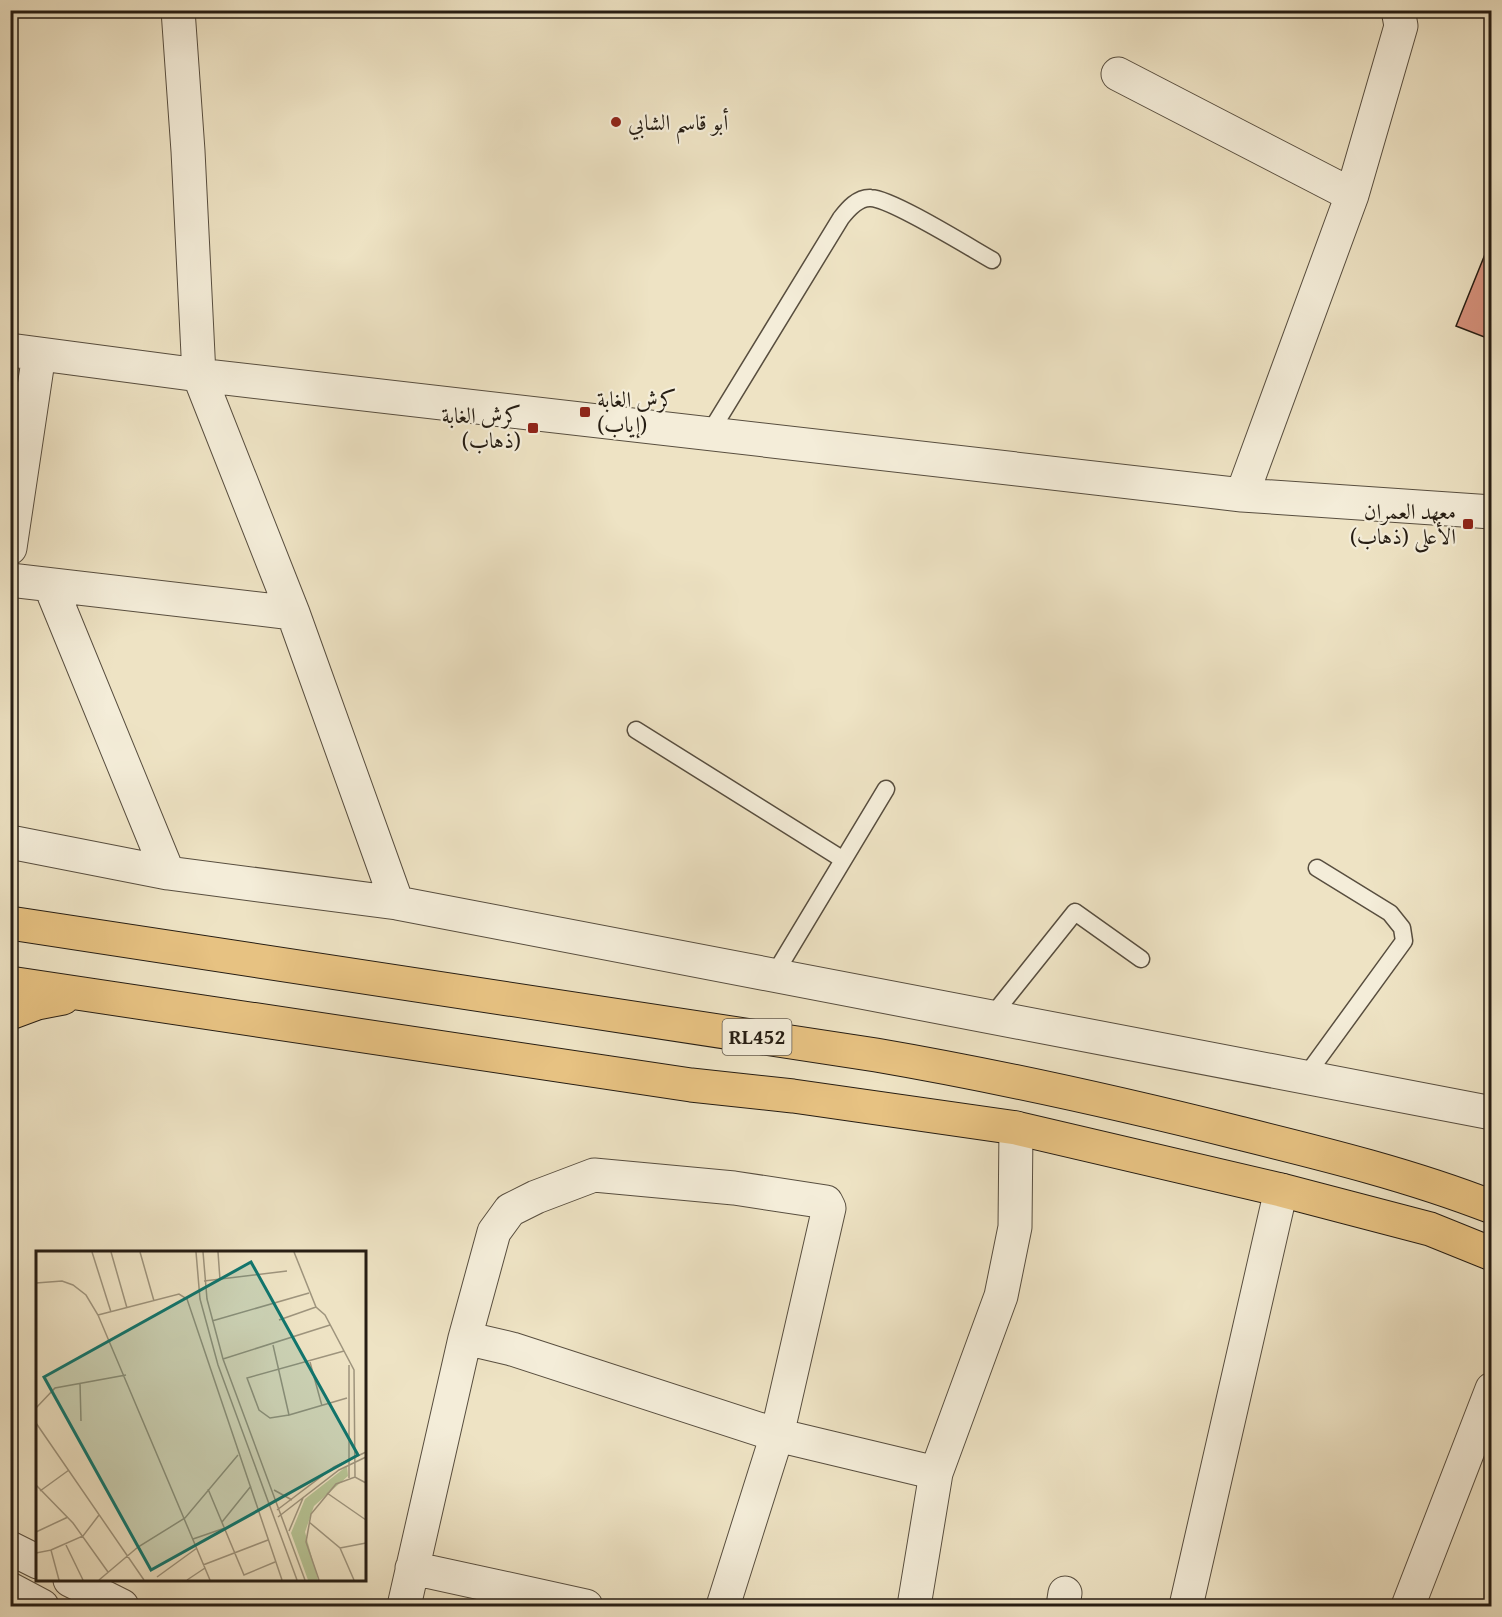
<svg xmlns="http://www.w3.org/2000/svg" width="1502" height="1617" viewBox="0 0 1502 1617" font-family="'Gentium Book Plus',Amiri,serif">
<rect width="100%" height="100%" fill="#eee3c4"/>
<filter id="stains"><feTurbulence type="fractalNoise" baseFrequency=".00333" numOctaves="4"/><feColorMatrix values="0 0 0 0 .2 0 0 0 0 .09 0 0 0 0 .02 0 0 0 .5 -.17"/></filter>
<radialGradient id="worn" r=".72"><stop offset=".6" stop-color="#630" stop-opacity="0"/><stop offset="1" stop-color="#630" stop-opacity=".3"/></radialGradient>
<!-- building -->
<path fill="#d7927d" stroke="#261d13" stroke-width="1.5" d="M1492 237V340L1456 326Z"/>
<g fill="none" stroke-linecap="round" stroke-linejoin="round">
<defs>
<path id="service" d="M709 434 841 218C848 209 858 197 871 198 892 199 969 247 992 260
M636 730 842 859
M774 975 886 789
M991 1017 1075 912 1141 959
M1305 1077 1404 941 1402 928 1390 913 1317 868"/>
<path id="minor" d="M178 10 188 151 199 375 293 613 397 903
M1118 74 1352 195
M10 350 199 375 1242 495 1492 512
M1242 495 1352 195 1401 26 1398 10
M10 548 39 354
M10 580 293 613
M50 585 168 873
M10 842 168 873 397 903 1492 1113
M465 1338 494 1232 510 1210 536 1197 594 1175 734 1188 826 1202 829 1208 777 1435 723 1606
M10 1548 38 1562
M412 1568 586 1606
M70 1580 122 1606
M10 1589 42 1606
M404 1606 465 1338 512 1349 777 1435 936 1473
M914 1606 936 1473 1001 1296 1015 1227 1016 1128
M1063 1606 1065 1593
M1186 1606 1281 1190
M1408 1606 1492 1389"/>
<path id="trunk" d="M10 923 876 1055C998 1076 1119 1103 1239 1133 1324 1154 1410 1175 1492 1207
M10 983 691 1085 793 1096 1016 1128 1281 1190 1430 1229 1492 1254
M10 1013 37 1003 63 998"/>
</defs>
<!-- service casing -->
<use href="#service" stroke="#584e3f" stroke-width="19"/>
<!-- minor casing -->
<use href="#minor" stroke="#584e3f" stroke-width="35"/>
<!-- trunk casing -->
<use href="#trunk" stroke="#261d13" stroke-width="35"/>
<!-- service -->
<use href="#service" stroke="#f4edd9" stroke-width="16"/>
<!-- minor -->
<use href="#minor" stroke="#f4edd9" stroke-width="33"/>
<!-- trunk -->
<use href="#trunk" stroke="#e7c282" stroke-width="33"/>
</g>
<!-- markers -->
<g fill="#8f2418" stroke="#f4edd9" stroke-width="2">
<circle cx="616" cy="122" r="6"/>
<rect x="579" y="406" width="12" height="12" rx="3"/>
<rect x="527" y="422" width="12" height="12" rx="3"/>
<rect x="1462" y="518" width="12" height="12" rx="3"/>
</g>
<g text-anchor="middle" stroke-width="4.5" stroke-linejoin="round" paint-order="stroke">
<!-- shield labels -->
<rect fill="#f4edd9" stroke="#645b4e" stroke-width="1.5" x="722.5" y="1019" width="69" height="36" rx="4.5"/>
<g font-size="21" font-weight="bold" fill="#261d13">
<text x="757" y="1044">RL452</text>
</g>
<!-- poi labels -->
<g font-size="22" fill="#261d13" stroke="#f4edd9" text-anchor="start">
<text x="628" y="130">أبو قاسم الشابي</text>
<text x="597" y="407">كرش الغابة<tspan x="597" dy="25">(إياب)</tspan></text>
<text x="521" y="423" text-anchor="end">كرش الغابة<tspan x="521" dy="25">(ذهاب)</tspan></text>
<text x="1456" y="519" text-anchor="end">معهد العمران<tspan x="1456" dy="25">الأعلى (ذهاب)</tspan></text>
</g>
</g>
<!-- overview -->
<g transform="translate(36 1251)">
<rect width="330" height="330" fill="#eee3c4"/>
<path d="M311 215 312 225 278 255 269 281 282 329H272L255 282 269 248Z" fill="#b7c495"/>
<path fill="none" stroke="#9e947d" stroke-width="1.5" d="M56 1 75 61M75 1 91 57M104 1 118 50M160 1 164 48 182 114 261 329M167 1 171 48 187 108 269 329M182 1 184 29M258 1 280 56 289 64 318 119 319 226M168 30 251 20M0 32 26 30 37 34 50 44 62 64 174 329M62 64 143 43 151 48 246 329M243 69 280 56M176 70 273 42M237 94 253 164 311 147M187 108 294 74M274 111 286 155M313 114V227M44 132 45 170M0 157 19 137 90 124M253 164 234 167 223 159 211 127 308 100M0 172 108 329M0 234 37 272 72 321M172 238 208 324 239 311M238 239 256 249M4 240 33 219M291 242 330 269M241 259 298 216 330 201M242 266 303 219 330 206M186 271 215 235M273 271 304 297 318 329M253 280 267 247M0 281 32 266M157 288 189 277M30 294 47 329M304 297 330 292M15 299 47 285 63 264M0 302 15 299 23 329M167 314 232 289M121 326 161 297M63 329 102 296 149 267 202 204M151 329 169 317M283 329 270 291 275 263 300 233 319 226 330 232"/>
<path fill="#0f766e" fill-opacity="0.15" stroke="#0f766e" stroke-width="3" d="M215 11 322 204 115 319 8 126Z"/>
<rect width="330" height="330" fill="none" stroke="#261d13" stroke-width="3"/>
</g>
<!-- margin -->
<rect width="1502" height="1617" fill="none" stroke="#eee3c4" stroke-width="36"/>
<rect x="12" y="12" width="1478" height="1593" fill="none" stroke="#261d13" stroke-width="3"/>
<rect x="18" y="18" width="1466" height="1581" fill="none" stroke="#261d13" stroke-width="1.5"/>
<rect width="100%" height="100%" filter="url(#stains)"/>
<rect width="100%" height="100%" fill="url(#worn)"/>
</svg>
